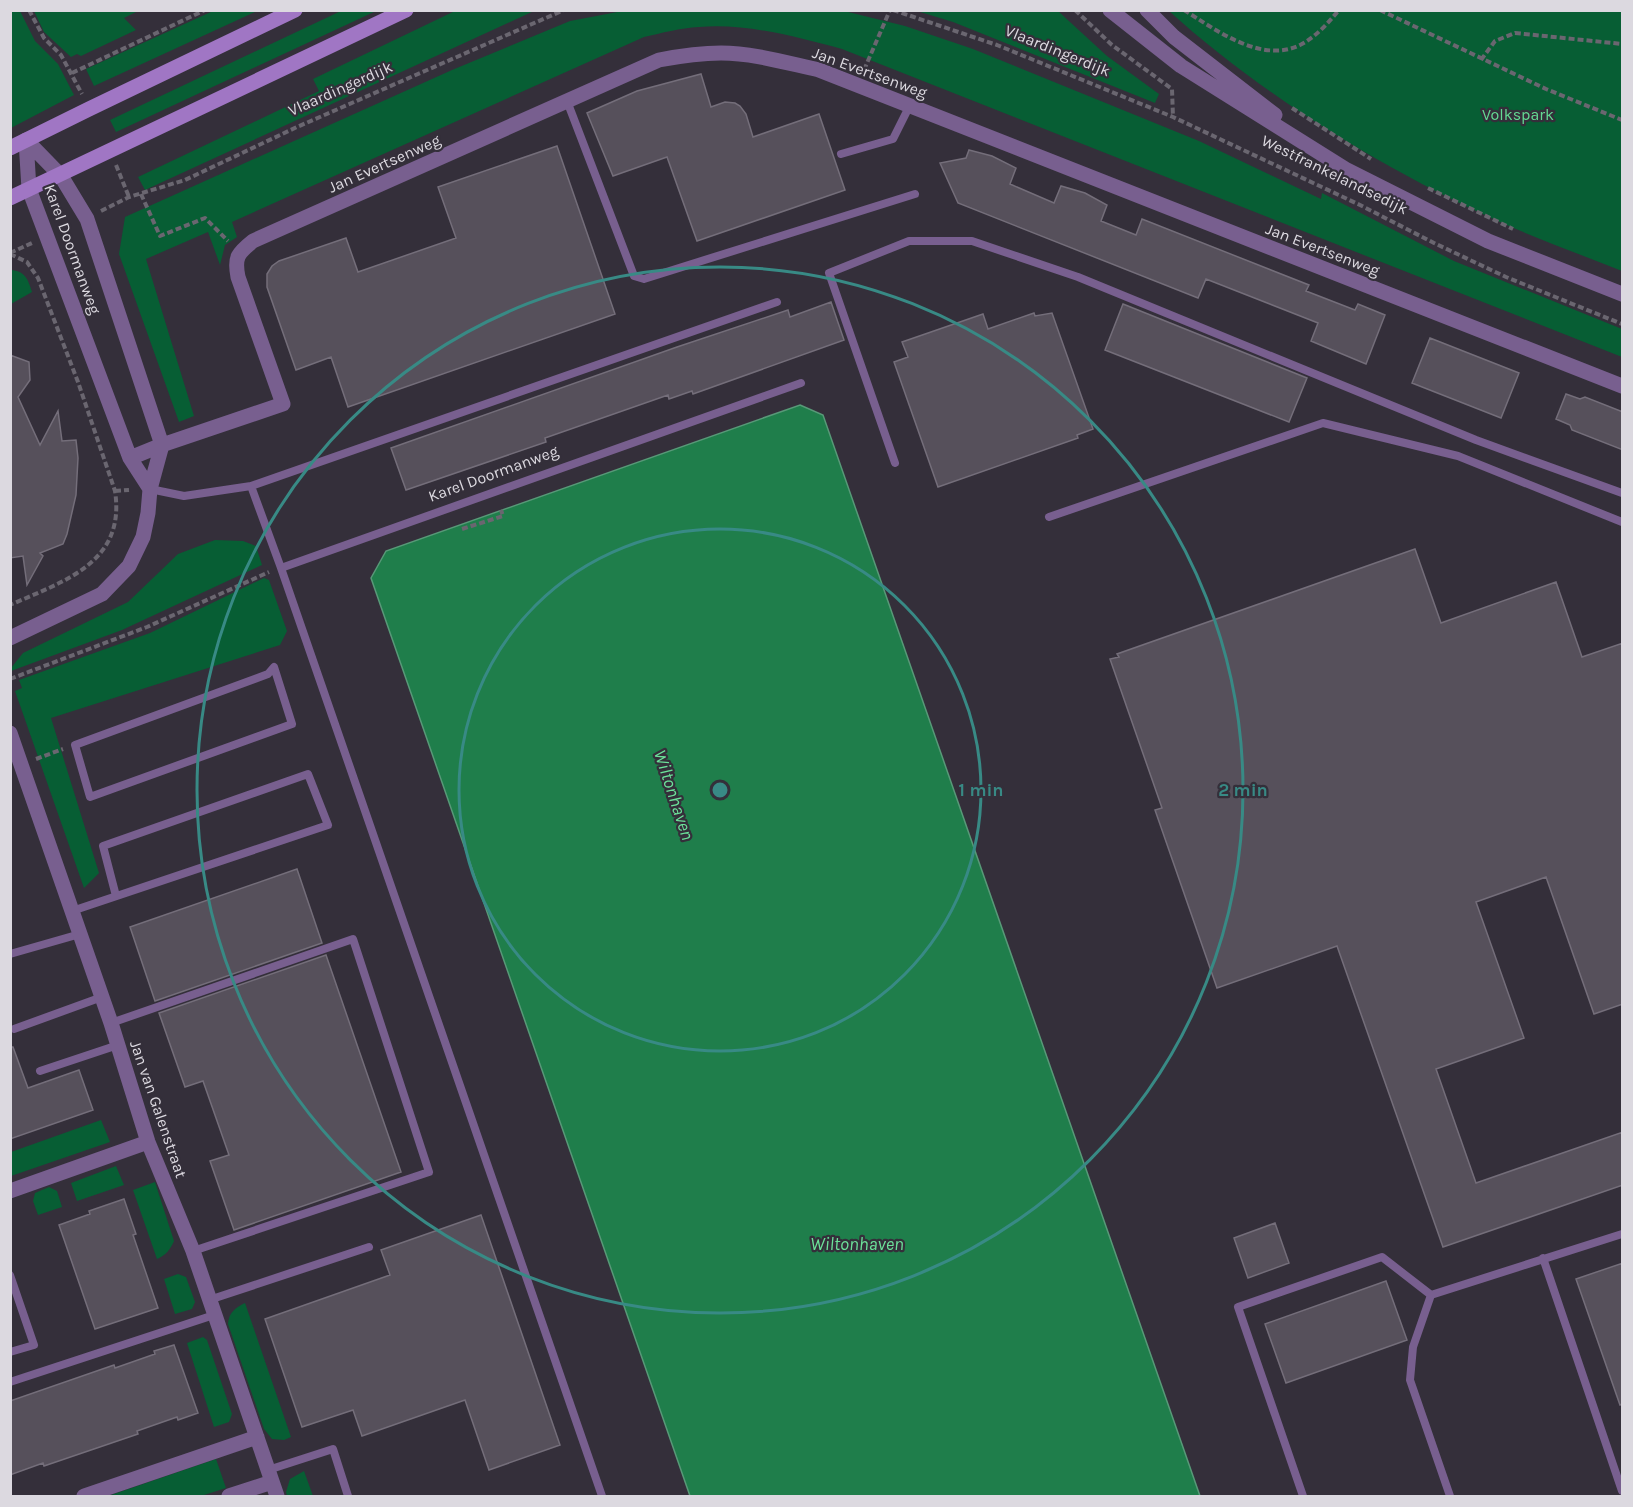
<svg xmlns="http://www.w3.org/2000/svg" width="1633" height="1507" viewBox="0 0 1633 1507" font-family="Karla,sans-serif">
<rect width="100%" height="100%" fill="#342f3a"/>
<!-- green -->
<path fill="#075e34" d="M11 10 20 11 35 41 58 64 74 95 11 128Z
M343 10 376 11 116 132 110 120Z
M457 10 534 11 145 190 138 177 319 91 313 79Z
M628 10H840L905 26 973 49 1199 141 1321 199 1322 193 1454 261 1622 329V357L842 49C796 37 747 23 699 27 680 28 662 33 644 37L232 222 237 237 225 245 220 265 208 232 146 259 194 416 179 422 119 254 125 217 452 70 570 21Z
M34 11H138L124 18 136 30 81 56 77 54 71 57 44 32Z
M213 11H257L94 86 86 69Z
M917 11H1058L1107 56 1159 94 1155 103 953 22Z
M1169 11H1622V271C1587 257 1551 244 1516 229 1396 177 1266 99 1169 11Z
M11 270C25 271 28 279 32 292L11 304Z
M215 540 243 541 256 546 262 565 122 630 11 671V668L23 653 128 602 178 554Z
M264 578 269 580 287 631 280 645 51 718 99 873 84 888 15 691 22 688 19 680 150 633Z
M101 1120 110 1142 11 1176V1152Z
M116 1166 124 1185 77 1201 71 1183Z
M155 1182 174 1241C170 1250 166 1255 157 1259L133 1190Z
M49 1187 57 1191 62 1207 38 1215 33 1201 35 1193Z
M178 1274 186 1277 195 1302 192 1309 175 1314 164 1279Z
M245 1303 291 1437 284 1440 272 1439 264 1429 228 1324C229 1312 235 1308 245 1303Z
M203 1337 207 1340 232 1414 229 1422 214 1427 187 1343Z
M216 1459 226 1488 201 1496H108Z
M304 1471 313 1496H287L286 1492 290 1479Z"/>
<!-- water -->
<path fill="#1f7e4b" stroke="#589978" stroke-width="1.5" d="M800 405 823 415 1200 1496H690L371 578 386 551Z"/>
<!-- building -->
<path fill="#56505b" stroke="#746e7a" stroke-width="1.5" d="M701 74 711 107 725 102 735 103 740 106 746 114 753 137 819 114 845 190 697 241 667 157 613 176 587 113 637 91Z
M557 146 615 314 348 407 331 357 296 370 267 287V274L272 266 279 261 346 238 358 272 456 238 438 187Z
M969 150 992 156 1016 168 1010 184 1054 203 1061 186 1085 193 1107 205 1101 221 1136 235 1142 219 1309 285 1306 291 1355 310 1358 304 1385 315 1366 364 1311 341 1318 323 1206 279 1198 298 958 203 940 163 966 158Z
M831 302 844 340 693 394 692 391 669 399 668 395 545 438 546 442 406 490 391 448 677 347 788 310 790 317Z
M1123 304 1307 378 1289 422 1105 350Z
M1034 313 1035 316 1052 313 1093 429 1077 435 1078 438 938 487 894 362 908 357 902 342 983 314 988 329Z
M1430 338 1519 373 1501 418 1412 383Z
M10 355 29 362 30 380 18 397 40 445 58 411 62 441 76 440 78 458 76 495 67 534 63 544 40 553 43 556 27 585 23 556 10 558Z
M1566 394 1580 399 1585 397 1623 412V450L1572 430 1570 425 1556 419Z
M1415 549 1441 623 1556 582 1582 657 1623 643V1004L1594 1014 1546 877 1476 902 1524 1038 1436 1069 1476 1183 1623 1132V1185L1443 1247 1337 946 1217 988 1155 810 1162 808 1110 659 1119 657 1117 654Z
M297 869 322 943 155 1001 130 927Z
M326 955 401 1172 234 1230 210 1161 229 1155 203 1081 185 1087 159 1013Z
M10 1047H13L28 1088 79 1070 93 1110 10 1139Z
M124 1199 136 1234 133 1235 158 1308 95 1329 59 1225 90 1214 89 1211Z
M481 1215 560 1445 489 1470 465 1400 362 1436 353 1410 302 1427 265 1319 390 1275 381 1250Z
M1275 1223 1289 1263 1248 1278 1234 1238Z
M1623 1263V1404L1620 1405 1576 1279Z
M1386 1281 1407 1340 1286 1383 1265 1324Z
M174 1345 198 1413 178 1420 177 1417 137 1431 138 1434 44 1466 43 1463 10 1475V1401L114 1365 115 1368 155 1354 154 1351Z"/>
<g fill="none" stroke-linecap="round" stroke-linejoin="round">
<!-- path -->
<path stroke="#6a6670" stroke-width="4" stroke-dasharray="6 3" stroke-linecap="butt" d="M29 10 44 38 61 55 82 94
M893 10 997 45 1173 117 1360 205 1434 243 1506 277 1622 324
M1075 10 1112 45 1172 89 1173 117
M1184 10C1216 30 1261 64 1300 45 1316 37 1328 23 1339 10
M1380 10 1546 89 1622 120
M1481 60 1495 41 1515 33 1622 44
M864 70 890 10
M72 73 205 10
M1292 108 1371 159
M116 165 129 197
M1428 188 1513 229
M141 194 160 236 205 218 228 241
M101 211 129 197 185 180 297 127 564 10
M10 253 32 243
M10 254 27 262 38 278 78 382 115 491C126 563 64 581 10 605
M115 491 129 490
M462 529 503 516 501 510
M10 679 147 627 269 572
M36 759 63 749"/>
<!-- service -->
<path stroke="#785f8f" stroke-width="8" d="M567 101 634 276 644 279 915 194
M841 154 893 139 910 105
M895 463 829 273 909 241H972L1078 277 1476 440 1622 493
M251 486 777 302
M150 489 184 496 251 486 281 568 801 383
M1049 517 1323 423 1458 456 1622 522
M281 568 602 1496
M274 667 292 724 90 797 75 745 268 674Z
M72 911 328 825 308 774 103 846 116 896
M10 954 80 934
M111 1023 353 939 429 1172 193 1251
M14 1029 102 997
M40 1071 118 1045
M1543 1258 1622 1491
M10 1275 34 1345 10 1352
M1431 1295 1413 1347 1410 1380 1450 1496
M209 1300 369 1247
M10 1382 214 1315
M268 1470 333 1449 348 1496
M1303 1496 1238 1307 1382 1257 1431 1295 1622 1234"/>
<!-- minor -->
<path stroke="#785f8f" stroke-width="15" d="M26 140 29 189 130 458 150 489
M130 458 162 445 283 404 238 277C234 257 238 253 253 241L659 60C680 56 700 53 721 53 753 53 787 63 819 70L1622 386
M10 638 102 594 129 566 143 537 148 513 150 489 162 445 87 219 61 176 26 140
M10 733 111 1023 148 1142 193 1251 277 1496
M10 1191 148 1142
M84 1496 257 1437
M229 1496 272 1482"/>
<!-- tertiary -->
<path stroke="#785f8f" stroke-width="15" d="M1110 10 1181 66 1347 170 1488 241 1622 294
M1147 10 1174 37 1275 115"/>
<!-- secondary -->
<path stroke="#a076c4" stroke-width="15" d="M10 148 89 109 295 10
M10 198 406 10"/>
</g>
<!-- distance rings -->
<g fill="none" stroke="#388a85" stroke-width="3">
<circle cx="720" cy="790" r="261"/>
<circle cx="720" cy="790" r="523"/>
</g>
<g text-anchor="middle" stroke-width="4.5" stroke-linejoin="round" paint-order="stroke">
<!-- street labels -->
<g font-size="16" fill="#dcd9e0" stroke="#342f3a">
<text transform="translate(1058 50) rotate(22)" y="6">Vlaardingerdijk</text>
<text transform="translate(870 72) rotate(20)" y="6">Jan Evertsenweg</text>
<text transform="translate(340 88) rotate(-24)" y="6">Vlaardingerdijk</text>
<text transform="translate(384 163) rotate(-24)" y="6">Jan Evertsenweg</text>
<text transform="translate(1335 174) rotate(26)" y="6">Westfrankelandsedijk</text>
<text transform="translate(73 249) rotate(70)" y="6">Karel Doormanweg</text>
<text transform="translate(1323 249) rotate(21)" y="6">Jan Evertsenweg</text>
<text transform="translate(493 473) rotate(-20)" y="6">Karel Doormanweg</text>
<text transform="translate(159 1109) rotate(71)" y="6">Jan van Galenstraat</text>
</g>
<!-- park labels -->
<g font-size="16" fill="#64da93" stroke="#342f3a">
<text x="1518" y="120">Volkspark</text>
</g>
<!-- water labels -->
<g font-size="18" font-style="italic" fill="#6ce29a" stroke="#342f3a">
<text transform="translate(674 795) rotate(72)" y="6">Wiltonhaven</text>
<text x="857" y="1250">Wiltonhaven</text>
</g>
</g>
<circle cx="720" cy="790" r="9" fill="#388a85" stroke="#342f3a" stroke-width="3"/>
<g font-size="18" text-anchor="middle" font-weight="bold" fill="#388a85" stroke="#342f3a" stroke-width="4.5" stroke-linejoin="round" paint-order="stroke">
<text x="981" y="796">1 min</text>
<text x="1243" y="796">2 min</text>
</g>
<!-- border -->
<rect width="1633" height="1507" fill="none" stroke="#dcd9e0" stroke-width="24"/>
</svg>
